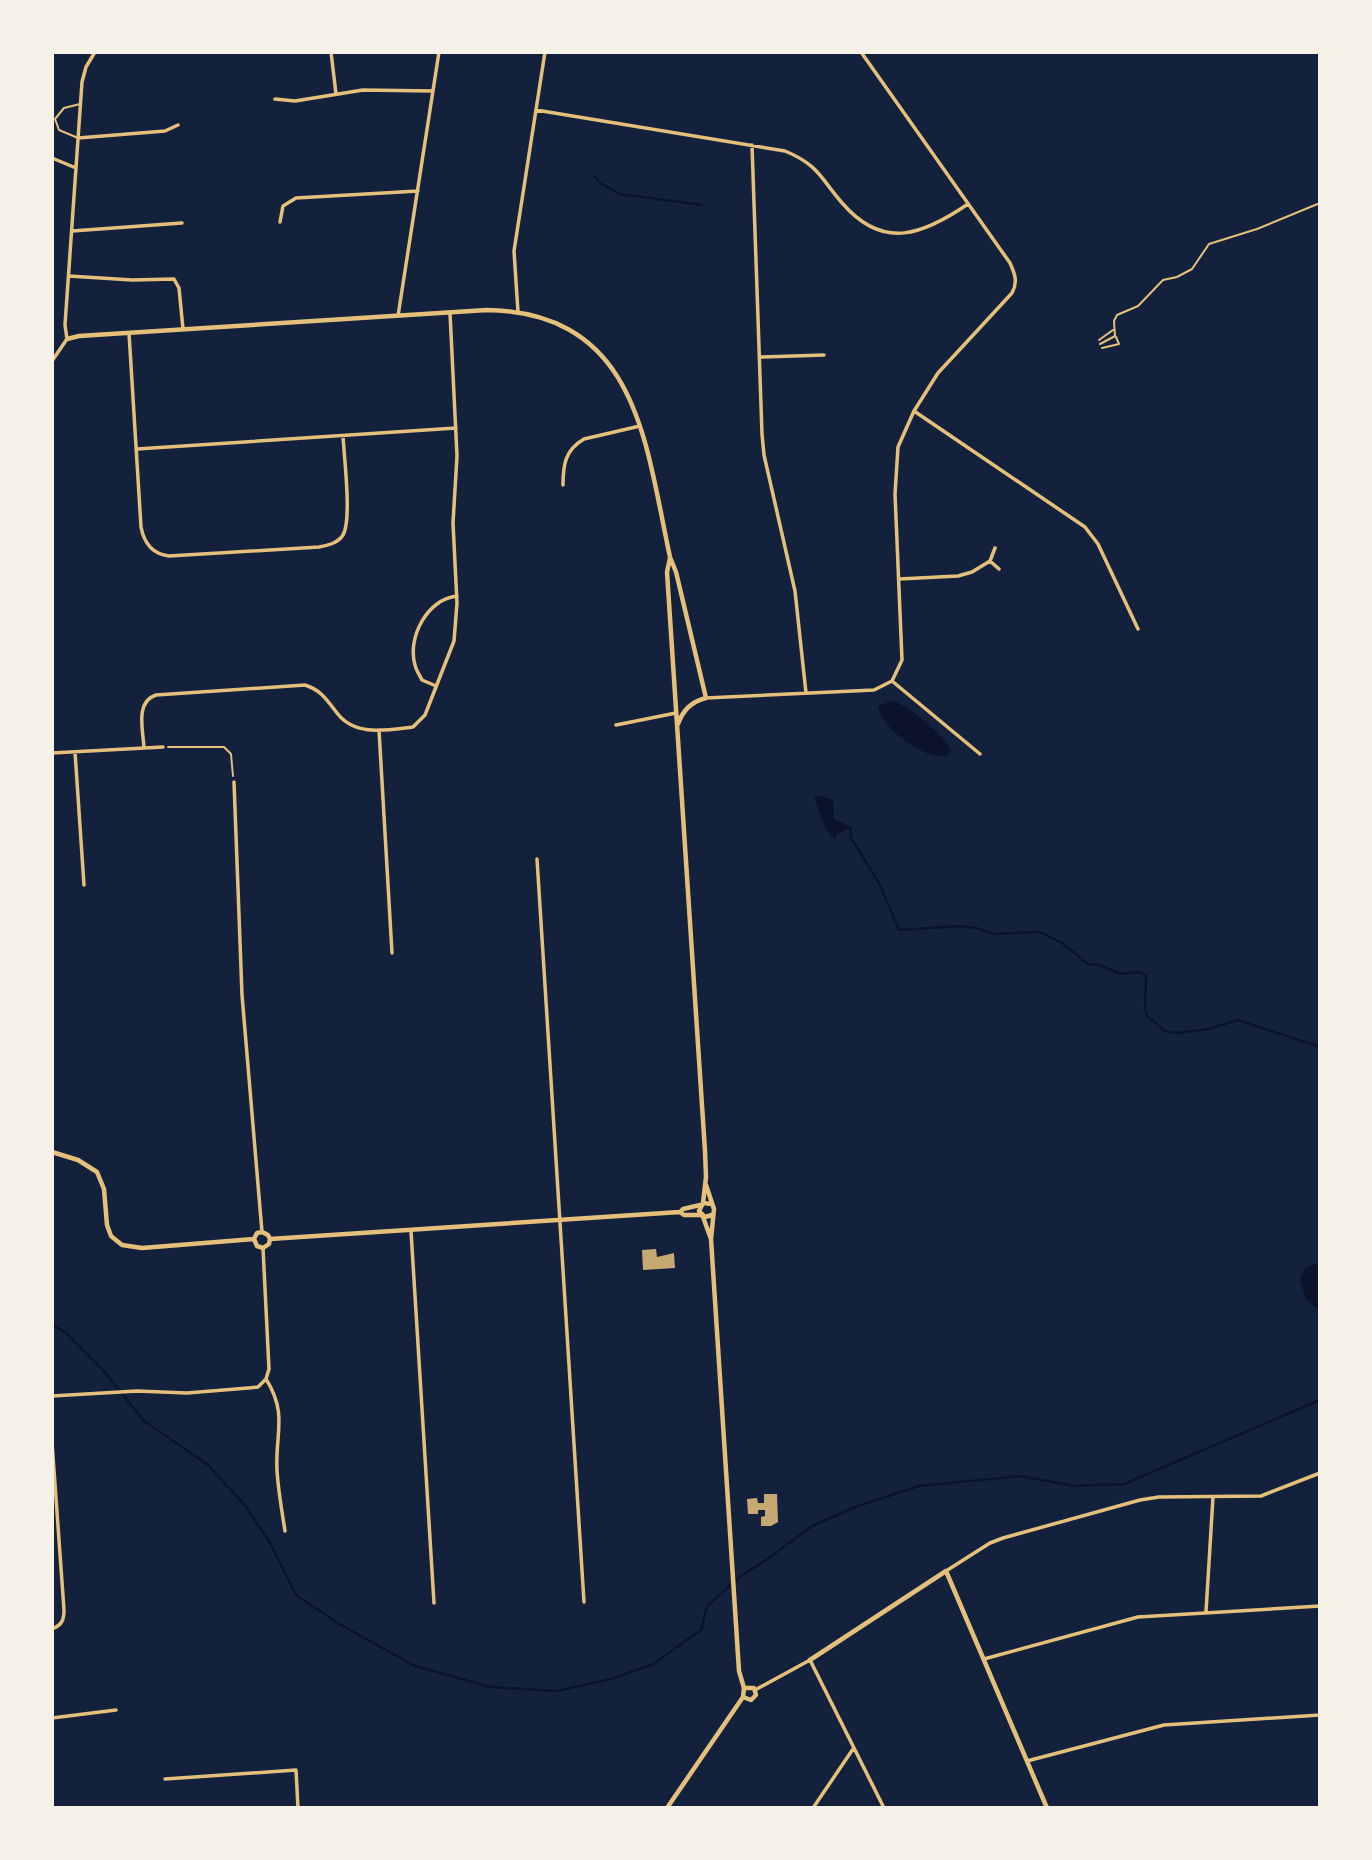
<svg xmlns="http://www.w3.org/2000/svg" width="1372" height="1860" viewBox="0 0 1372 1860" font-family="'Exo 2',sans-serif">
<rect width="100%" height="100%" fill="#14213d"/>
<!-- water -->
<path fill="#0b132b" d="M893 701C908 705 945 736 951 750L948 755C926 762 883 729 878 708L880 705Z
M820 796 833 800 834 819 851 827 837 834 835 840 826 830 815 800V796Z
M1313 1264 1319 1265V1307L1317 1308 1306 1300 1300 1280 1305 1268Z"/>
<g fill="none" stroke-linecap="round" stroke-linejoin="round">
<!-- stream -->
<path stroke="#0b132b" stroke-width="2.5" d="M594 176 600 183 620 194 702 205
M850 828 851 838 879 883 899 930 960 926 976 928 994 934 1040 932 1062 943 1088 964 1100 965 1121 974 1138 972 1146 975 1145 1009 1147 1016 1165 1031 1178 1033 1208 1029 1238 1020 1320 1047
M52 1325 65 1332 102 1369 144 1421 207 1464 243 1503 268 1539 296 1595 341 1625 415 1666 490 1687 557 1691 611 1679 653 1664 701 1630 707 1606 742 1575 766 1560 812 1526 858 1506 919 1486 1020 1476 1074 1486 1124 1484 1320 1400"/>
</g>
<!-- building -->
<path fill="#c6a872" d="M656 1249 657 1257 674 1253 675 1268 643 1270 642 1250Z
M764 1494H777L778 1522 771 1526H761V1517L765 1516V1510H758V1514H748L747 1499 757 1498 758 1503H764Z"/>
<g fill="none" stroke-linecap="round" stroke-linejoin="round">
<!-- path -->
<path stroke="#e5c07b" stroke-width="2" d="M1099 340 1113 330
M1100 344 1115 336 1114 321 1117 315 1138 306 1163 280 1177 277 1192 269 1209 244 1257 229 1320 203
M1102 348 1119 344 1116 337
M168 747H224L231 754 233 776"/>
<!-- service -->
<path stroke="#e5c07b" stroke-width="2" d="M78 138 59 130 55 119 64 108 80 104"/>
<!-- minor -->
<path stroke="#e5c07b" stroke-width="3.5" d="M331 52 336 94
M275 99 295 101 363 90 433 91
M536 110 785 151C819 165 821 179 843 204 884 251 924 234 968 204
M78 138 165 131 178 125
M752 145 762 434 764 455 795 591 806 693
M52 158 76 168
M280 222 283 206 296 198 418 191
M72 231 182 223
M69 276 132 280 174 279 179 288 183 329
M518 312 514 251 545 52
M398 316 439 52
M129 333 141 527C144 543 152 554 169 556L319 547C329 545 338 543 343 535 352 520 344 456 343 436
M760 357 824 355
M52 361 67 339 65 325 82 82 86 67 95 52
M914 411 1085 527 1098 544 1138 629
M137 449 456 428
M563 485C563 465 565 450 584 439L640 426
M990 561 999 569
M899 579 958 576 972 572 990 561 995 548
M892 681 980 754
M436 686 422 680C420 676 416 670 415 665 407 638 427 599 457 596
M706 698 874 690 892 681 902 660 895 494 898 447 914 411 938 373 1012 293C1018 282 1015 274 1010 263L861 52
M616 725 676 713
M379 730 392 953
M144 748C143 729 135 702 156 695L305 685C321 690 327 700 337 713 355 737 387 730 413 727L425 715 454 641 457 603 453 523 457 456 450 313
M75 752 84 885
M52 753 163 747
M234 782 242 995 262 1232
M537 859 584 1602
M411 1231 434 1603
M263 1248 269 1369 266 1379C288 1414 275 1434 277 1470 278 1490 282 1511 285 1531
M52 1396 137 1391 187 1393 248 1388 258 1387 266 1379
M52 1442 64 1610C64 1620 62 1625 52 1629
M946 1571 990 1543 1003 1538 1140 1500 1159 1497 1261 1496 1320 1473
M1206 1612 1213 1497
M984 1659 1138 1617 1320 1606
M755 1690 810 1660 884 1808
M52 1718 116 1710
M1027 1761 1164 1725 1320 1715
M165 1779 296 1770 298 1808
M813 1808 853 1749"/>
<!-- tertiary -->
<path stroke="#e5c07b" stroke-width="4.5" d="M67 339 79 336 487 310C638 313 645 442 670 557L676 572 706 698C691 702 683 710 678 724
M670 558 667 572 705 1151 706 1177 703 1203
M52 1152 78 1160 97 1172 104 1189 107 1225 111 1236 122 1245 142 1248 254 1239
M706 1185 714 1209 711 1239 739 1671 744 1688
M712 1204 703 1203 699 1211 705 1217 712 1215
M680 1212 683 1209 700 1205
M703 1217 711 1239
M254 1239 257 1246 263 1248 269 1244 270 1239
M254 1239 257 1233 262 1232 268 1235 270 1239
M270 1239 680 1212 684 1215H701
M810 1660 946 1571 1047 1808
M743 1697 751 1700 756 1695 754 1688H744
M667 1808 743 1697 744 1688"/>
</g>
<!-- border -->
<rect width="1372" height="1860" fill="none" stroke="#f6f1e7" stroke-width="108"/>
</svg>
